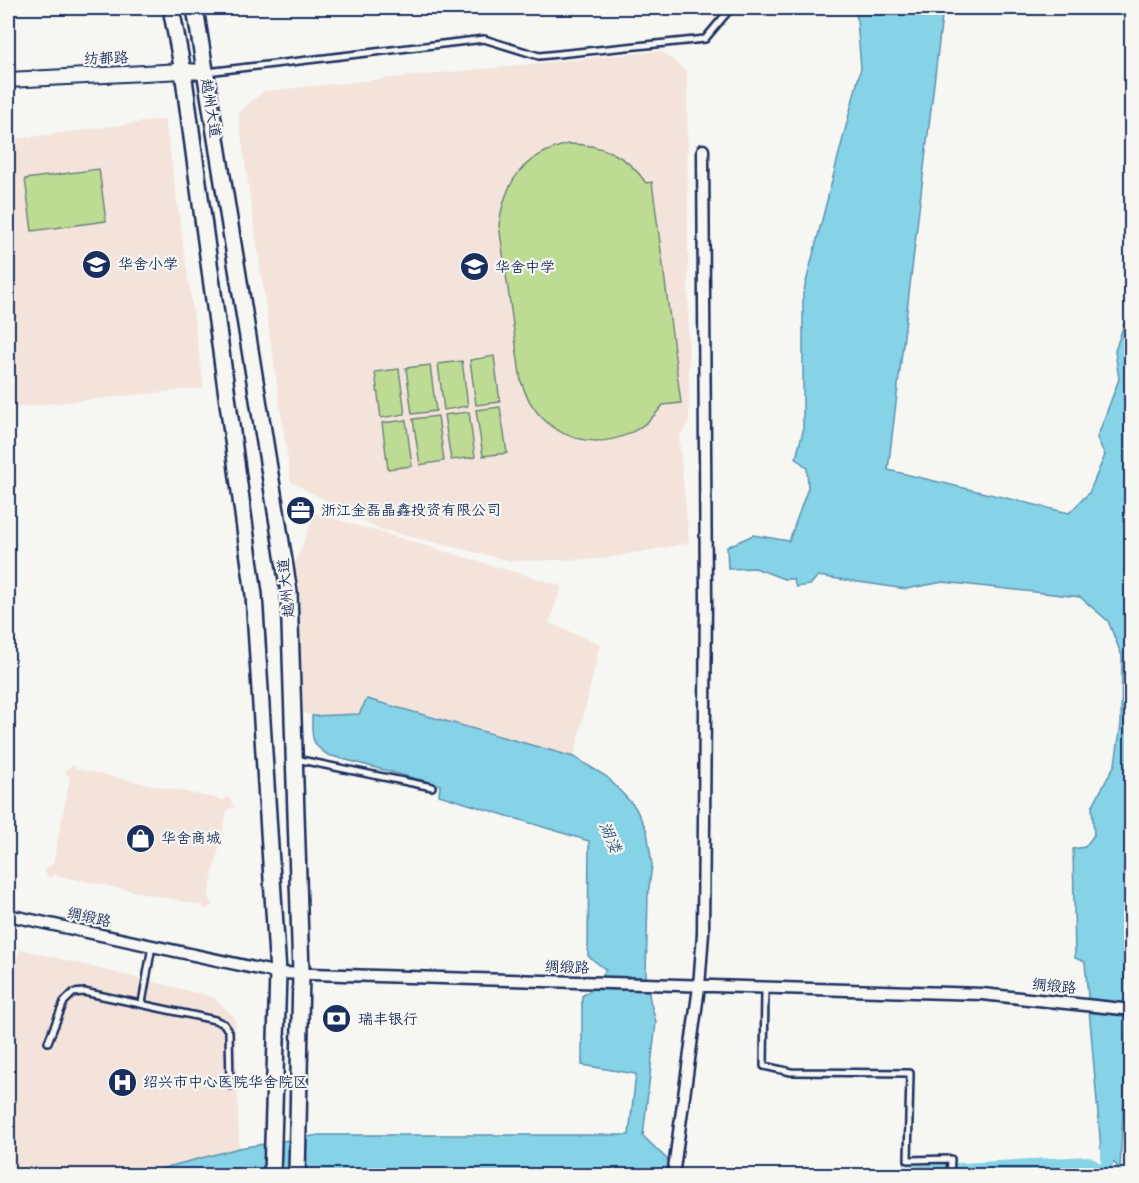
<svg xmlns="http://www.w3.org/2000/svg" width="1139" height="1183" viewBox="0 0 1139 1183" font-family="'Shantell Sans','LXGW WenKai TC',sans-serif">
<rect width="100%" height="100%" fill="#f6f6f2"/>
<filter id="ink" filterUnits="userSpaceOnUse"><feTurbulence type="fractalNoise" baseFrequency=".0167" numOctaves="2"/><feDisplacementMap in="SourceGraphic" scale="12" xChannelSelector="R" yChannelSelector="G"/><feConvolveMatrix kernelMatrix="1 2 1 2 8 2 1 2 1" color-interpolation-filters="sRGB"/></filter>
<g filter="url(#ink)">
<!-- built -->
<path fill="#f4e3db" d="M661 51 687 72 689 421 679 438 689 543 601 559 510 561 380 529 291 482 238 113 264 91Z
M165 119 204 388 8 408V140Z
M315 513 562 586 549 623 600 644 574 757 367 699 359 714 312 716 304 713 294 566Z
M73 765 77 769 223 800 229 797 234 807 227 811 208 897 213 905 206 910 201 905 55 875 49 878 44 870 53 864 70 778 65 771Z
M20 949 213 997 235 1017 239 1148 160 1169 153 1175 8 1176V992Z"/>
<!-- green -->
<path fill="#bddb93" stroke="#6c8578" stroke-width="1.5" d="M568 144C602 144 627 155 646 183L652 182 681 403 663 405C622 462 541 449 521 381L499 225C505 181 523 155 568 144Z
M99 169 106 221 32 231 25 179Z
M494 356 500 402 476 405 470 360Z
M462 361 468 406 444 410 438 364Z
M430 365 436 411 412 414 406 368Z
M399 369 405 414 381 418 375 372Z
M500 407 507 453 483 456 476 410Z
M469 412 475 457 451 460 444 415Z
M438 416 444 461 420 465 413 419Z
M406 420 412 466 388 469 382 423Z"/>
<!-- water -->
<path fill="#86d2e6" stroke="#5b91b0" stroke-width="1.5" d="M856 8H943L888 470 1069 513 1089 493 1105 455 1097 438 1119 379 1115 351 1131 303 1132 881 1125 905 1131 922 1132 941 1120 1169 1101 1149 1085 962 1075 958 1073 849 1085 847 1094 835 1092 807 1115 764 1121 724 1122 656 1108 621 1080 597 943 582 906 589 818 576 810 585 796 587 793 579H784L755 568 728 569 727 547 753 535 789 541 808 488 807 468 796 458 803 431V294L861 68Z
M367 699 574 757 607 777 635 807 647 831 652 865 648 895 646 974 650 1000 656 1022 643 1136 672 1164 670 1175 153 1176 160 1169 239 1148 319 1135H629L636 1074 582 1065V996L593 989 606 970 588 956 589 841 439 795 440 785 328 755C310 744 312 736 312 716L359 714Z"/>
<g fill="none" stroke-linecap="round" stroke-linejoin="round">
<!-- canal -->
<path stroke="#86d2e6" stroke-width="12" d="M1107 1141V1176
M835 1176 1088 1162 1107 1175 1117 1176"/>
<defs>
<path id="service" d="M207 72 484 39 539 56 705 39 731 8
M296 759 432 787
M765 989 764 1066 791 1072 910 1073 908 1160 951 1159 950 1176
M142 1003 152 946
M48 1042 64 1002 73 993 84 992 215 1020 224 1024 229 1032 230 1086"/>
<path id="minor" d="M8 915 278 973 982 994 1132 1010
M673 1176 699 987 703 933 706 600 703 150"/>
<path id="tertiary" d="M8 80 183 71 205 72"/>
<path id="secondary" d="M171 8 183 71 254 595 278 973 272 1176
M195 8 289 592 301 973 297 1176"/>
</defs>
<!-- service casing -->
<use href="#service" stroke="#1b2f5e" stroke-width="10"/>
<!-- minor casing -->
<use href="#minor" stroke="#1b2f5e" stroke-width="15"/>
<!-- tertiary casing -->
<use href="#tertiary" stroke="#1b2f5e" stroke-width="18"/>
<!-- secondary casing -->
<use href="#secondary" stroke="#1b2f5e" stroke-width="20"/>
<!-- service -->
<use href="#service" stroke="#f6f6f2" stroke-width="5"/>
<!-- minor -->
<use href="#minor" stroke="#f6f6f2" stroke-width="10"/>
<!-- tertiary -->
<use href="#tertiary" stroke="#f6f6f2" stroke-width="14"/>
<!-- secondary -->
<use href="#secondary" stroke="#f6f6f2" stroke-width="15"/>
</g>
</g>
<!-- icons -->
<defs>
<symbol id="school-disc" viewBox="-11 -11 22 22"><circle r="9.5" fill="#1b2f5e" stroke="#f6f6f2"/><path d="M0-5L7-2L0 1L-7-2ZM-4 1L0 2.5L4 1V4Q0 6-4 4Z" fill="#fff"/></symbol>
<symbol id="office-disc" viewBox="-11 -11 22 22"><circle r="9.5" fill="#1b2f5e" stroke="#f6f6f2"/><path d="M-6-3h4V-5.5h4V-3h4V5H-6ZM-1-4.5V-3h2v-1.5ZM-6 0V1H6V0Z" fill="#fff"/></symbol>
<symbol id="shop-disc" viewBox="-11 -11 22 22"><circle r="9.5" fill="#1b2f5e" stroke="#f6f6f2"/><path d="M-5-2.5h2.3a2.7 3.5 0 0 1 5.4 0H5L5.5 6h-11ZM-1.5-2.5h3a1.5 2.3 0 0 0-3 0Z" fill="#fff"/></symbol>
<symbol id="bank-disc" viewBox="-11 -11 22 22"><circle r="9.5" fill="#1b2f5e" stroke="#f6f6f2"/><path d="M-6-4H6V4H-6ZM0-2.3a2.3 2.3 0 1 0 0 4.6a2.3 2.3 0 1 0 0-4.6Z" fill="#fff"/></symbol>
<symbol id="hospital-disc" viewBox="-11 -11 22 22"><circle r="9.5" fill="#1b2f5e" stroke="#f6f6f2"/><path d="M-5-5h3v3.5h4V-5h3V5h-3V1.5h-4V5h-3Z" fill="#fff"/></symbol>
</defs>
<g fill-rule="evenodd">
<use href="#school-disc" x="80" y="248" width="33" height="33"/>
<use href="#school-disc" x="458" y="250" width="33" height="33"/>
<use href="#office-disc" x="284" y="494" width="33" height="33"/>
<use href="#shop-disc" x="124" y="822" width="33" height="33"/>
<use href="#bank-disc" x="320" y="1002" width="33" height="33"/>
<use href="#hospital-disc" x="106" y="1066" width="33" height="33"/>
</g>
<g text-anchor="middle" stroke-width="4.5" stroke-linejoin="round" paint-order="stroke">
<!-- street labels -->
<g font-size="15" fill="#1b2f5e" stroke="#f6f6f2">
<text transform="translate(106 58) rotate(-2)" y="5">纺都路</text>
<text transform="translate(211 108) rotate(81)" y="5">越州大道</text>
<text transform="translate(286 588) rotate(-96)" y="5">越州大道</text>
<text transform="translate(89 917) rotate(12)" y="5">绸缎路</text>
<text transform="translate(567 967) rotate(2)" y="5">绸缎路</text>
<text transform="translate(1054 986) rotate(5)" y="5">绸缎路</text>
</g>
<!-- poi labels -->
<g font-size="15" fill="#1b2f5e" stroke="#f6f6f2" text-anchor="start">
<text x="118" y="269">华舍小学</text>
<text x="495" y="272">华舍中学</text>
<text x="321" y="515">浙江金磊晶鑫投资有限公司</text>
<text x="161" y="843">华舍商城</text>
<text x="358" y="1024">瑞丰银行</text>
<text x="143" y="1087">绍兴市中心医院华舍院区</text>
</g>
<!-- water labels -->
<g font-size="16" font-style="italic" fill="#365880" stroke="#f6f6f2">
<text transform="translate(611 837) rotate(66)" y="6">湖溇</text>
</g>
</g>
<!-- margin -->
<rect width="1139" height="1183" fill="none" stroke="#f6f6f2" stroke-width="30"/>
<rect x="15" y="15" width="1109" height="1153" fill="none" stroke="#1b2f5e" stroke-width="2" filter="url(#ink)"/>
</svg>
